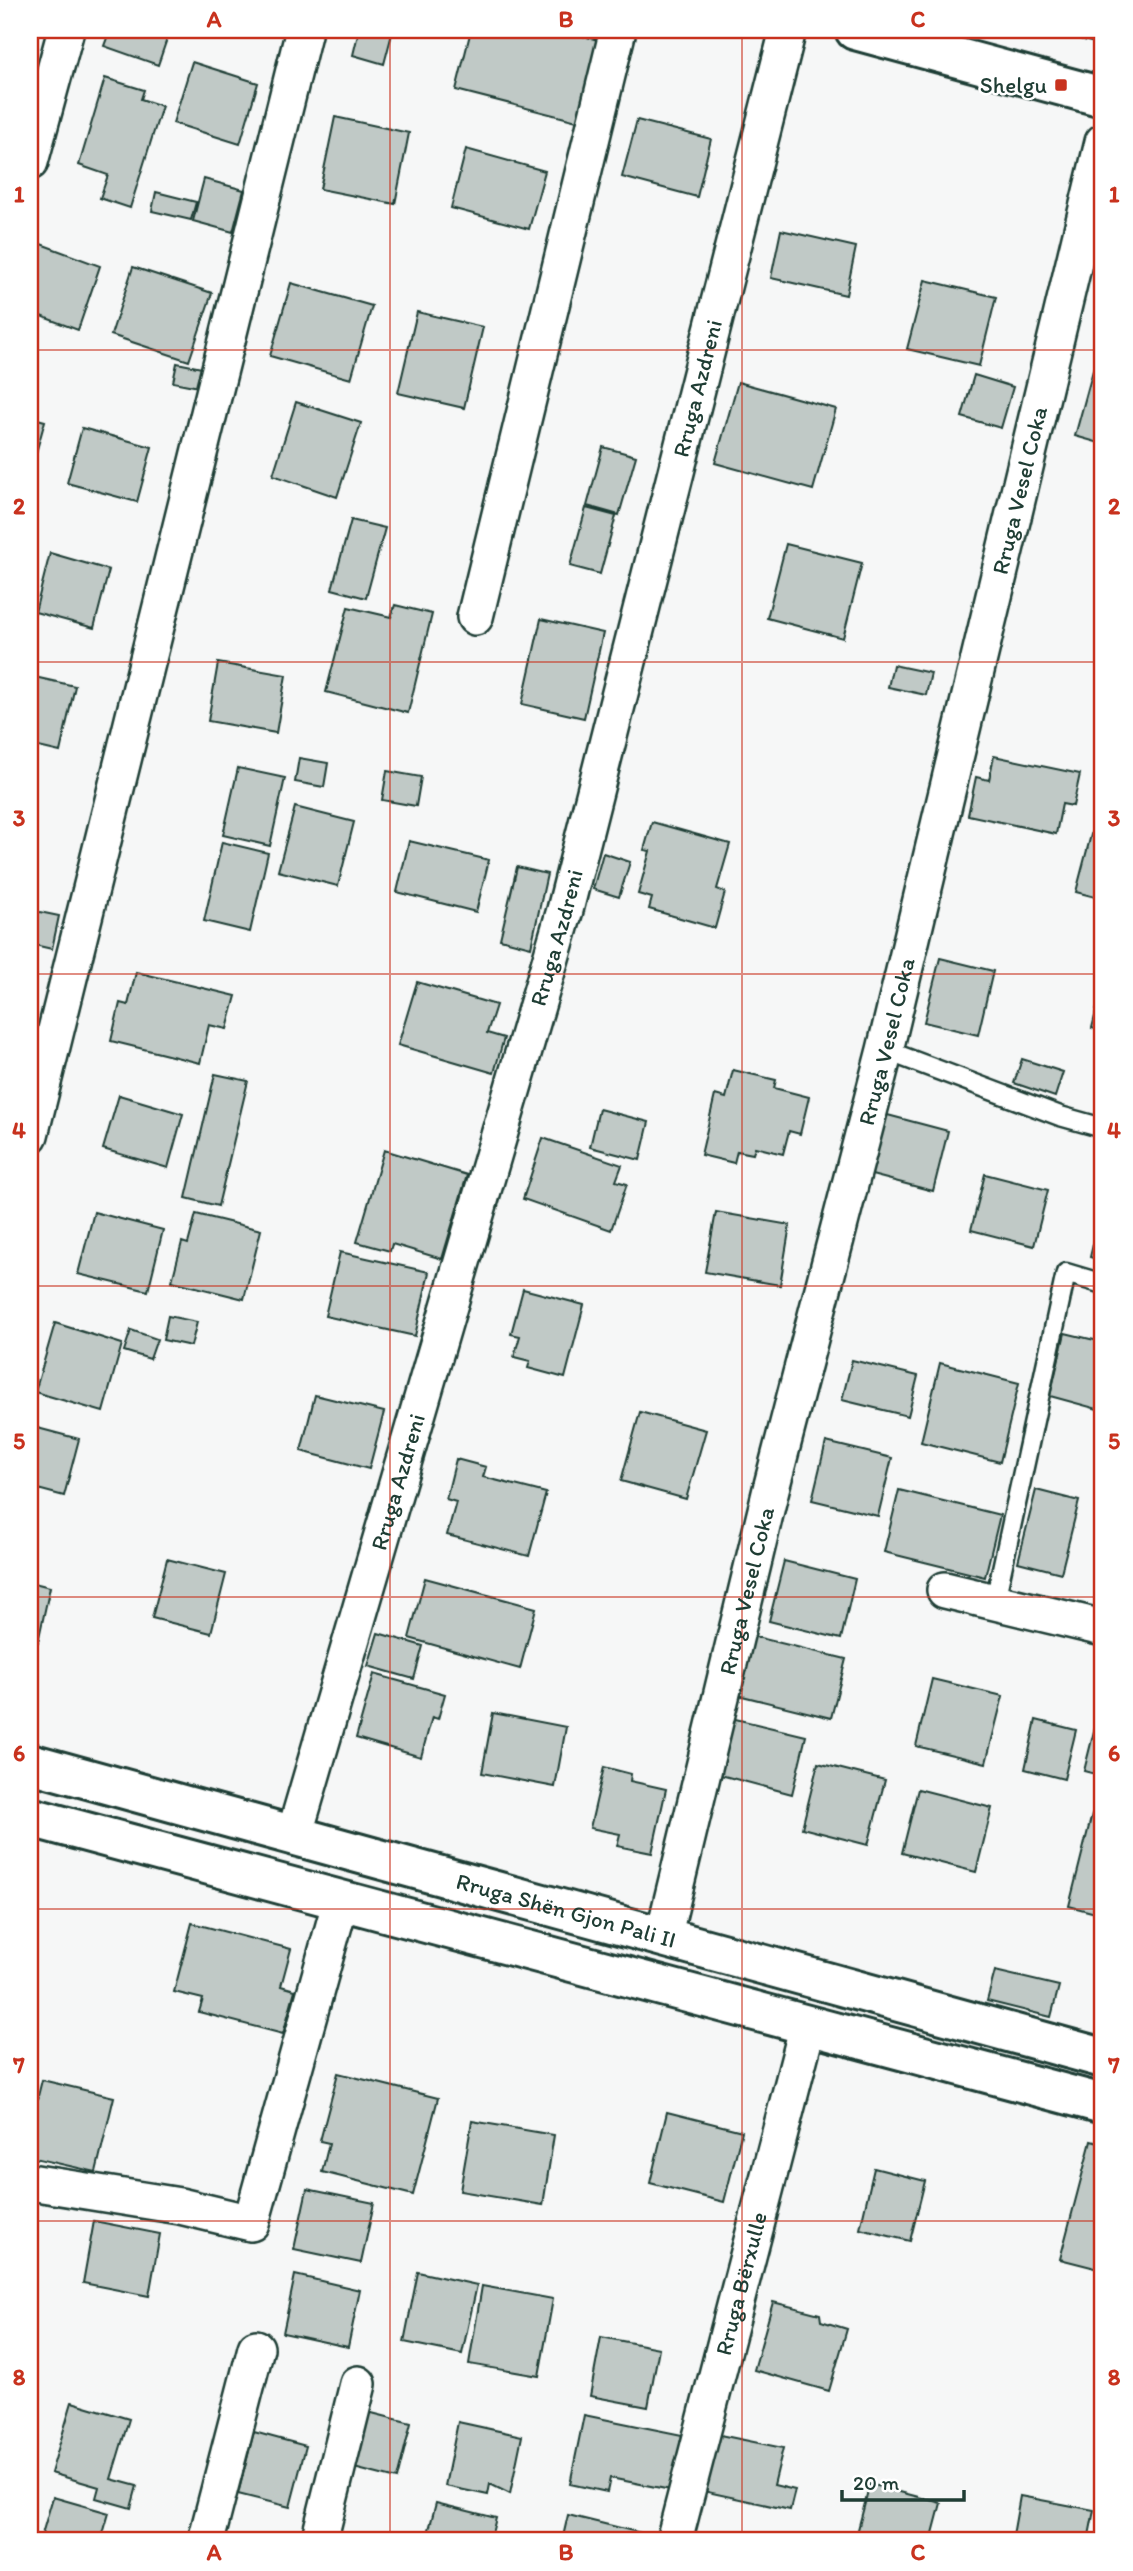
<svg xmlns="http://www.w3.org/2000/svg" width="1133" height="2571" viewBox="0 0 1133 2571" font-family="Itim,sans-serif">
<rect width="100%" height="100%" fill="#f6f7f7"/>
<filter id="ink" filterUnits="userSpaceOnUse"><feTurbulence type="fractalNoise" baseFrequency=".0143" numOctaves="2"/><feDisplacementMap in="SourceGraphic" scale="14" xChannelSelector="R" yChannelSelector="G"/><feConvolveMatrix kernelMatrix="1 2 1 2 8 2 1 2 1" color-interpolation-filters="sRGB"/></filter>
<g filter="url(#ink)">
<!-- building -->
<path fill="#c0c9c6" stroke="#1f3d34" stroke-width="2" d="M110 30H170L158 65 104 46Z
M359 30H393L384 64 353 55Z
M471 30H560L598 40 577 121 456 90Z
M1046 30H1103V41L1102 45Z
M192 62 258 83 240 144 173 123Z
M105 78 144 90 141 99 162 106 130 208 100 198 108 175 79 165Z
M335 117 409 133 395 204 320 189Z
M637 120 711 139 697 197 622 177Z
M466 149 545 171 529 229 451 208Z
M204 179 244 190 233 232 193 221Z
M156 192 196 202 191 220 152 211Z
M781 230 856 247 846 295 771 278Z
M30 240 100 266 78 330 30 312Z
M133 267 212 293 189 361 111 335Z
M925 280 996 297 979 366 907 349Z
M291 283 372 306 351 379 270 356Z
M417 312 483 327 464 408 398 393Z
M177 363 202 368 199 387 173 382Z
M1095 363 1103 365V444L1075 436Z
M974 375 1013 387 1001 428 962 417Z
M738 382 836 409 813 490 715 463Z
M296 402 361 423 337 497 273 475Z
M30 417 45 421 30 474Z
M82 428 152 447 137 502 67 483Z
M603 447 636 456 619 515 587 506Z
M586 508 616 516 600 574 570 566Z
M351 520 385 528 366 598 332 589Z
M786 544 862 563 843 638 767 618Z
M50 553 109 570 94 628 35 612Z
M395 605 432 614 408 713 326 692 348 607 391 617Z
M541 619 603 633 584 718 522 704Z
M218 663 286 675 276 733 208 721Z
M893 665 931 673 926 695 888 687Z
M30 676 75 686 60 752 30 745Z
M994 756 1080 774 1073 806 1062 804 1056 834 968 815 976 777 989 780Z
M299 758 328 763 324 787 295 782Z
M238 768 285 778 270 846 223 835Z
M387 771 421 777 416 806 382 800Z
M295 807 354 822 338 886 278 871Z
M652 822 730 844 717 889 725 892 715 928 649 909 652 898 638 894 650 851 644 850Z
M1093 827 1103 829V899L1076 892Z
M409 841 489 860 476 912 397 892Z
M222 842 268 853 250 932 204 921Z
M603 853 630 862 619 897 593 889Z
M517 867 547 874 531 947 500 939Z
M30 910 59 916 52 949 30 944Z
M940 958 993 971 978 1035 924 1022Z
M136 972 236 996 227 1029 209 1025 200 1063 111 1041 120 1003 128 1005Z
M417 982 496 1005 487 1033 504 1038 494 1073 398 1045Z
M1103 984V1031L1092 1028Z
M1022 1059 1063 1072 1055 1097 1014 1083Z
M733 1070 776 1080 774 1088 809 1097 800 1134 789 1131 783 1154 755 1147 753 1154 737 1151 734 1163 701 1155 715 1095 726 1098Z
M215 1074 248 1081 218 1206 186 1198Z
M119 1095 183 1114 168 1168 103 1149Z
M599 1109 649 1122 640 1160 590 1147Z
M880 1113 948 1131 933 1191 864 1173Z
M543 1138 622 1165 616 1181 627 1184 611 1230 523 1199Z
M384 1150 467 1175 442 1259 392 1244 390 1251 357 1242Z
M985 1174 1048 1190 1034 1246 971 1230Z
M94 1212 163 1230 148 1291 78 1274Z
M716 1212 790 1225 780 1285 705 1272Z
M196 1214 261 1230 244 1299 172 1281 182 1242 188 1244Z
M1100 1215 1103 1216V1261L1090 1257Z
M340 1252 429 1272 415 1336 325 1316Z
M523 1289 584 1305 565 1378 528 1368 530 1361 514 1357 520 1336 511 1334Z
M168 1316 197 1322 191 1346 163 1340Z
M55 1323 122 1344 103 1412 35 1392Z
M131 1330 157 1339 150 1359 124 1351Z
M1065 1333 1103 1342 1101 1410 1050 1396Z
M852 1360 918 1376 908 1416 842 1400Z
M940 1363 1019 1383 1000 1462 921 1442Z
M315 1395 384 1412 369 1469 301 1451Z
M640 1412 706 1430 686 1499 621 1481Z
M30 1426 79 1439 64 1496 30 1487Z
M826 1442 892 1458 878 1516 812 1500Z
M456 1459 486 1467 483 1477 546 1493 529 1556 447 1535 456 1502 446 1499Z
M899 1490 1000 1515 985 1577 884 1552Z
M1036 1490 1079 1501 1061 1573 1018 1562Z
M167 1559 226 1574 211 1633 152 1618Z
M784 1561 855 1579 841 1639 769 1621Z
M425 1578 536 1608 520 1669 409 1638Z
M30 1582 50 1587 38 1642 30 1640Z
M378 1633 423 1646 414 1679 368 1666Z
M748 1635 846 1659 831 1718 734 1694Z
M374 1674 445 1694 438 1719 432 1717 421 1757 356 1738Z
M932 1679 1003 1696 986 1763 916 1746Z
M493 1713 566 1727 555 1787 482 1773Z
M727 1717 806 1736 792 1794 713 1773Z
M1097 1719 1103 1720V1776L1084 1771Z
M1036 1720 1076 1730 1064 1779 1025 1769Z
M818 1763 885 1780 868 1845 802 1828Z
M604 1767 631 1774 630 1781 666 1789 652 1853 617 1846 620 1834 590 1828Z
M918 1789 992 1808 976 1872 902 1853Z
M1092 1814 1103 1817V1915L1069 1906Z
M192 1923 291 1949 281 1986 295 1990 283 2034 199 2012 203 1999 174 1992Z
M995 1971 1059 1986 1051 2017 987 2001Z
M338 2073 438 2098 413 2195 322 2172 329 2143 320 2141Z
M42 2080 114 2097 96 2172 30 2157V2107L35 2108Z
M667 2112 742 2131 724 2202 650 2183Z
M472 2121 554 2135 543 2205 460 2191Z
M1091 2141 1103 2144V2270L1060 2259Z
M874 2168 925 2181 910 2241 860 2229Z
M307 2189 374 2203 361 2263 294 2249Z
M94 2221 160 2234 149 2296 83 2283Z
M418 2272 477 2285 462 2354 404 2342Z
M295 2275 360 2290 348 2347 283 2333Z
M482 2286 553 2299 539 2376 469 2364Z
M773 2302 820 2314 821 2321 847 2329 829 2391 754 2370Z
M601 2337 659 2348 648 2407 590 2396Z
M72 2402 129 2419 111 2479 137 2486 131 2508 96 2498 99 2487 51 2473Z
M364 2411 411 2423 397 2479 350 2467Z
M584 2415 682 2435 671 2490 610 2478 607 2492 570 2484Z
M458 2422 522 2436 510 2494 490 2484 488 2495 445 2486Z
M254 2432 306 2446 290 2507 238 2494Z
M715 2434 783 2448 774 2485 795 2490 790 2510 703 2491Z
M870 2484 941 2503 931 2541H855Z
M1020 2496 1094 2510 1088 2541H1012Z
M53 2497 109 2513 101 2541H40Z
M436 2503 496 2518 490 2541H426Z
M568 2515 645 2534 643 2541H562Z"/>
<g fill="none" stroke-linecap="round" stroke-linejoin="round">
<defs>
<path id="lane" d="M885 1050 1060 1116 1103 1128
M995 1601 1066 1273 1103 1284"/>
<g id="street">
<path d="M30 162 66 30"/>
<path d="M475 617 618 30"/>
<path d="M30 1135 304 30"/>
<path d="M945 1590 1103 1628"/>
<path id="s1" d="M294 1836 565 910 788 30"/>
<path id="s2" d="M663 1938 771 1489 885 1050 1103 142"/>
<path d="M30 2182 180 2206 251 2223 341 1900"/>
<path d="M206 2541 256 2348"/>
<path d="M319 2541 358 2384"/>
<path id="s3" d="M674 2541 808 2025"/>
</g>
<g id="secondary">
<path d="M855 30 1103 97"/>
<path id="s4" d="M30 1763 1103 2058"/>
<path d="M30 1817 1103 2104"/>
</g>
</defs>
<!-- lane casing -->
<use href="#lane" stroke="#1f3d34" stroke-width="23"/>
<!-- street casing -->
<use href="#street" stroke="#1f3d34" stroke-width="40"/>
<!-- secondary casing -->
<use href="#secondary" stroke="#1f3d34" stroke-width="44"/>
<!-- lane -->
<use href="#lane" stroke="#fff" stroke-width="18"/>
<!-- street -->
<use href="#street" stroke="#fff" stroke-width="35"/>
<!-- secondary -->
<use href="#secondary" stroke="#fff" stroke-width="38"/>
</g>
</g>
<!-- grid -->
<path fill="none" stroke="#c8321e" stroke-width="2" stroke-opacity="0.55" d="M390 30V2541M742 30V2541M30 350H1103M30 662H1103M30 974H1103M30 1286H1103M30 1597H1103M30 1909H1103M30 2221H1103"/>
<!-- markers -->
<rect fill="#c8321e" stroke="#fff" stroke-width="2.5" x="1054" y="78" width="14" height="14" rx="3.5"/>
<g text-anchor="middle" stroke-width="5" stroke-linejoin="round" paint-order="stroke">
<!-- poi labels -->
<g font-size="23" fill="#1f3d34" stroke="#fff" text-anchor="end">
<text x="1047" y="93">Shelgu</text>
</g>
<!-- street labels -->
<g font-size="23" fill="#1f3d34" stroke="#fff">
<text dy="8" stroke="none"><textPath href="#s1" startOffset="1503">Rruga Azdreni</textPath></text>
<text dy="8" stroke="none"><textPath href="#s2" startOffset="1491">Rruga Vesel Coka</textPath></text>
<text dy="8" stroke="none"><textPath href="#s1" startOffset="936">Rruga Azdreni</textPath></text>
<text dy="8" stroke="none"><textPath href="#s2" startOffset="924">Rruga Vesel Coka</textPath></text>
<text dy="8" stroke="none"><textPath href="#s1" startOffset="369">Rruga Azdreni</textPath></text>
<text dy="8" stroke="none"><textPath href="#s2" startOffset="357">Rruga Vesel Coka</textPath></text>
<text dy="8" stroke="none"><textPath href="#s4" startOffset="556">Rruga Shën Gjon Pali II</textPath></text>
<text dy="8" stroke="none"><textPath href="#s3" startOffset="266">Rruga Bërxulle</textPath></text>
</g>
</g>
<!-- margin -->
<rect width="1133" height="2571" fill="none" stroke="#fff" stroke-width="77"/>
<!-- scale -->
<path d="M842 2490v10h122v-10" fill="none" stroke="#1f3d34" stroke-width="3.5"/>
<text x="853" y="2490" font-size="21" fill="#1f3d34" stroke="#ffffff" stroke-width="5" paint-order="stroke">20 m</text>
<rect x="38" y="38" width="1056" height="2494" fill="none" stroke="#c8321e" stroke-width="2.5"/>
<g font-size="23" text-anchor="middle" font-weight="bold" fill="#c8321e">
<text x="214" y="27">A</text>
<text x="566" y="27">B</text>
<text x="918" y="27">C</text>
<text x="19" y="202">1</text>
<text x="1114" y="202">1</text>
<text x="19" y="514">2</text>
<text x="1114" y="514">2</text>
<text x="19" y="826">3</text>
<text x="1114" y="826">3</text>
<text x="19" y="1138">4</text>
<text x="1114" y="1138">4</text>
<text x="19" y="1449">5</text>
<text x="1114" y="1449">5</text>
<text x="19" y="1761">6</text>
<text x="1114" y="1761">6</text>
<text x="19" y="2073">7</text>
<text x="1114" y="2073">7</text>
<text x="19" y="2385">8</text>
<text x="1114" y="2385">8</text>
<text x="214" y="2560">A</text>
<text x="566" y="2560">B</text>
<text x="918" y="2560">C</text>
</g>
</svg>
